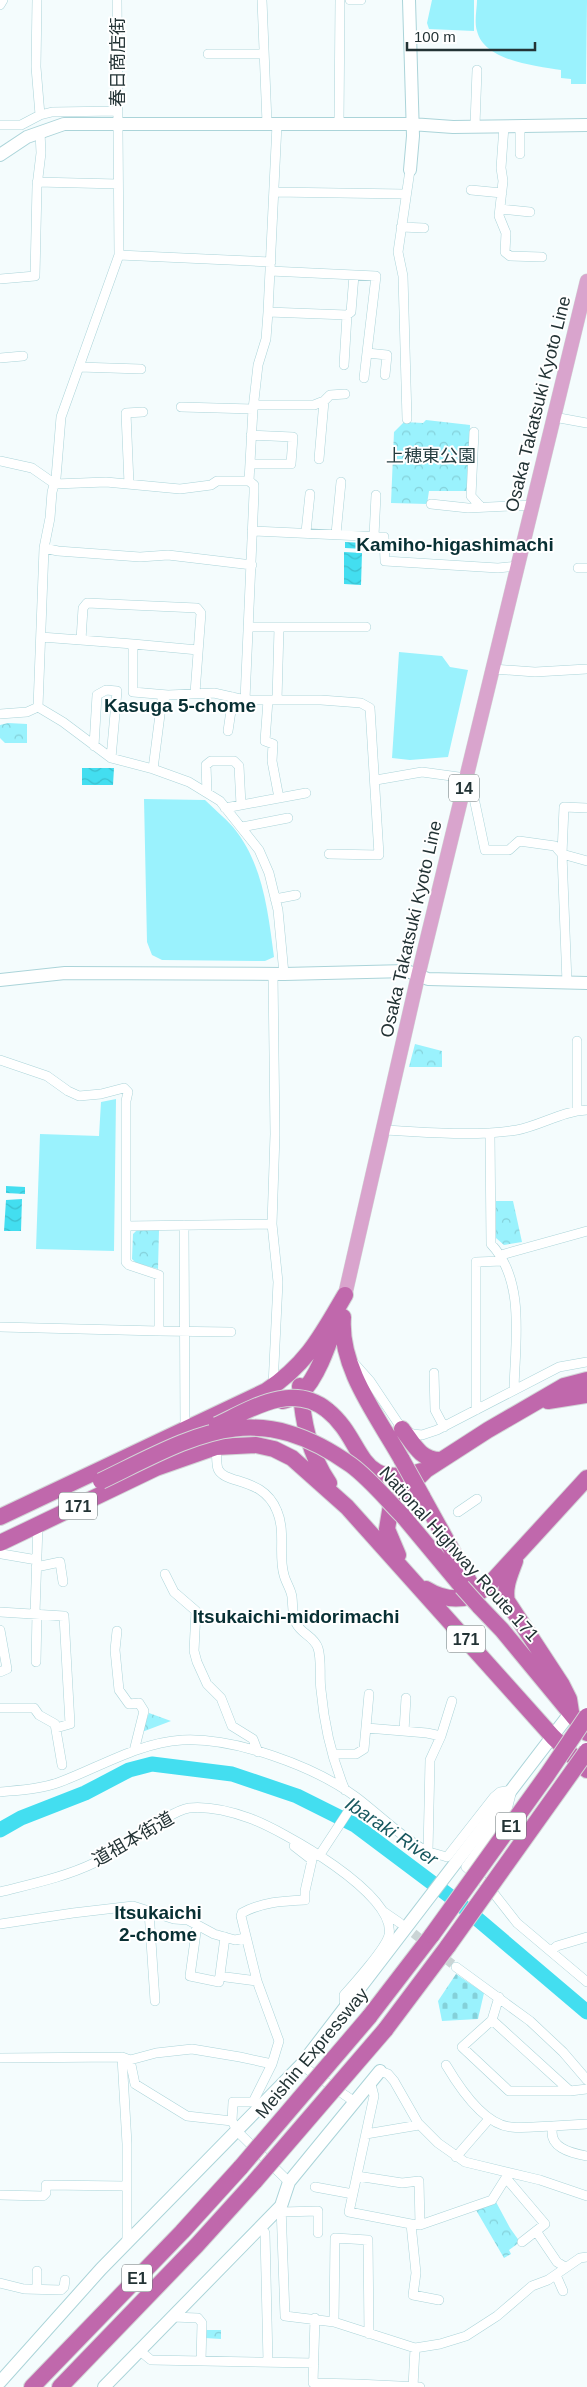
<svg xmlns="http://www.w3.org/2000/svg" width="587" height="2387" viewBox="0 0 587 2387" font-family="Arial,'Noto Sans JP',sans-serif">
<defs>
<pattern id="cemetery-stones" width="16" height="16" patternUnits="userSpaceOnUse" patternTransform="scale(1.25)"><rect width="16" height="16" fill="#9af2fd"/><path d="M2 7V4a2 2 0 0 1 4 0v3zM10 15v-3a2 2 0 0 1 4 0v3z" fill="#84d0d9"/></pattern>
<pattern id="park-crowns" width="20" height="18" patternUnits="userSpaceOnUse" patternTransform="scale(1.25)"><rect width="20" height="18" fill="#9af2fd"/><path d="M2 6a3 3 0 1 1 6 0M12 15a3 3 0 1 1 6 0" fill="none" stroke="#84d0d9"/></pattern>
<pattern id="water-waves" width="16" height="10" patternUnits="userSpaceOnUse" patternTransform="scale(1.25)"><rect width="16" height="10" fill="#43def0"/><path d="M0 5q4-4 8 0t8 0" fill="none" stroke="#3abfce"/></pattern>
</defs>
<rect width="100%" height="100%" fill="#f4fcfd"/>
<!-- grass -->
<path fill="#9af2fd" d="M432 0H474V31L429 29 427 23Z
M477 0H587L586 84H571V79L561 78V70C536 66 484 61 477 31 474 22 477 9 477 0Z
M399 652 442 656 450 667 468 670 448 757 410 760 392 758Z
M144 799 205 800C214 809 224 817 233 827 263 863 268 912 274 957L265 961 162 960 152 955 147 942Z
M116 1099 114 1251 36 1249 40 1134 99 1136 101 1102Z"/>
<!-- cemetery -->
<path fill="url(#cemetery-stones)" d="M456 1974 484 1993 478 2019 442 2021 438 2001Z"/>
<!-- park -->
<path fill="url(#park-crowns)" d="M426 420 470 425 468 491H429L427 504 391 503 394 432 404 422 423 423Z
M8 723 27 724V743H5L0 738V725Z
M415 1044 442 1051V1067H409Z
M496 1201H513L522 1242 504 1245 496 1238Z
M138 1229 159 1230 158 1269 136 1263 132 1259 133 1234Z
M149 1713 171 1721 142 1732Z
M496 2202 510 2228 520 2242 509 2250 511 2254 504 2258 476 2210Z
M205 2330H221V2339L205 2338Z"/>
<!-- water -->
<path fill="url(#water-waves)" d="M345 542 364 543V549L345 548Z
M344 552 362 553 361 585 344 584Z
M82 768H114L113 785H82Z
M6 1186 25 1187V1194L6 1193Z
M22 1199 21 1231H4L6 1200Z"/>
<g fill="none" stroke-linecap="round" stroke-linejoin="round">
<!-- river -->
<path stroke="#43def0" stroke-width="15" d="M0 1830 21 1818 85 1793 129 1770 152 1764 232 1774 297 1796 355 1825 455 1900 587 2012"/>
<!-- street-tunnel -->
<path stroke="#cad4d5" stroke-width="9" stroke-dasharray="9 4.5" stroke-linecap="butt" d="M403 1925 456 1967"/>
<defs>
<path id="street" d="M37 0 36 67 40 115
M262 0 267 123
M350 0H361
M0 5 3 0
M208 54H263
M339 124 340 0
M0 125H21L40 115 52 112 118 111
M475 125 477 70
M504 126 501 168 503 181 499 216 506 233 505 252 510 256 542 257
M520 154V126
M37 182 118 184
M471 190 502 193
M274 192 405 194
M500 209 530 212
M401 227 424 228
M119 255 271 262
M270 271 376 276 364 378
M0 279 35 276 37 186 41 153 40 132
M268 312 347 315
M367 353 387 355 385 375
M0 358 23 356
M344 365 347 315 351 312 354 275
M79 367 141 369
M255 405H314L324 401 330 395 345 394
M181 407 253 409
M554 417 587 423
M407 419 403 276 398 252 410 170
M474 432 471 496 480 506
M319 459 324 401
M0 461 32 468 55 484 106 482 180 489 211 485 217 481H249
M250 464H291L293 437 251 435
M129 484 126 413 143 412
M431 504 468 508 533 505
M252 531 384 537 385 561 498 568 518 566
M306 532 310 494
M336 534 341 482
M374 536 376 495
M44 548 58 551 140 557 168 555 252 565
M578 568H587
M248 627H366
M41 637 133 644V692L168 695
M81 640 83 608 87 603 197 608 201 613 195 693
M133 644 198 650
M493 669 535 672 587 669
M245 700 254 493V485L249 481 253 409 258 365 266 339 268 312 277 124
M268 700 265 741 273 744 272 761 279 798
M277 700 279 628
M38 707 44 548 50 518 52 492 56 478 61 417 119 255 117 0
M38 707 63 722 111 758 153 769 189 782 220 801 259 850 269 873 278 910 284 974
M0 714 27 712 38 707
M228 731 233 697
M94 746 97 695 106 690 117 691 111 758
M153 769 162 699 168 695 214 693 245 700H321L361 703 370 708 379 855 329 854
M376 780 422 772 466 778
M207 792 206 765 211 761H234L239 766 241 805
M462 795 474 798 485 850H509L519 841 555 846 562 854
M225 808 306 793
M242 827 288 818
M562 854 564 807 587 808
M275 899 296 895
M567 983 562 854 587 861
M0 1060 47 1076 68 1091 79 1096 101 1094 124 1088 128 1092 126 1101V1262L129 1265 159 1275V1331L0 1327
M577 1110V1041
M383 1130C428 1132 473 1137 517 1130 542 1125 562 1111 587 1110
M490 1134 491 1244C526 1281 515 1343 514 1390
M272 1224 275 1134 273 974
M184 1225 185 1430
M126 1226 272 1224 278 1282 273 1386
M501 1255 587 1231
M159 1331 231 1332
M354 1363 370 1381 402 1429 413 1434 422 1435 437 1430 559 1367 587 1362
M434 1373 435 1410 444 1427
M476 1410V1262L503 1261
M216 1447C217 1454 216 1463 218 1469 225 1485 263 1476 277 1511 286 1532 278 1555 284 1575 286 1583 291 1589 292 1597 293 1606 292 1614 296 1623 301 1634 314 1636 318 1648 322 1661 319 1677 321 1690 324 1723 332 1759 345 1790
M458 1512 477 1499
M2 1554 37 1560
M36 1567 60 1562 63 1582
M165 1574 174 1592 196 1611 194 1651 197 1662 207 1684 221 1698 232 1726 253 1739 258 1752
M0 1612 64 1616 70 1724 56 1728
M35 1613 38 1525
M0 1630 7 1669 0 1672
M117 1631 115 1650 119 1690 129 1704 139 1703 144 1711 134 1751
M36 1662 37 1613
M0 1708H34L39 1715 55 1724 62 1765
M367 1728 427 1733 441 1736
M404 1731 406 1698
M333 1754H356L364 1749 369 1694
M0 1792C20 1790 41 1789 60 1782 100 1767 138 1743 182 1740 234 1737 314 1766 356 1797 375 1811 409 1844 429 1852 435 1854 441 1855 447 1857L494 1797 500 1792 512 1790 507 1810 466 1867 488 1886 517 1923 587 1982
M428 1852 430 1760 441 1736 452 1701
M319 1856 357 1798
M0 1892C31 1884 65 1877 94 1863 119 1852 168 1811 189 1808 208 1806 232 1812 249 1818 282 1830 397 1894 389 1935 386 1948 354 1984 344 1995L345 2010
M149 1911 155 2001
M384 1912 400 1923
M0 1924 73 1913 133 1906 174 1919 188 1920 214 1934 235 1940 245 1938
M197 1925 190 1976 219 1982 225 1937
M551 1951 557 1946 587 1937
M456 1967 530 2021 563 2052 587 2080
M226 1977 257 1981
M499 1997 492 2020 570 2091 587 2089
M492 2020 462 2047 509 2091H570
M122 2057 127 2144V2244
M0 2058 122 2057 130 2060 156 2053 192 2049 240 2057 272 2064
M130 2060 135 2084 187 2116 232 2121
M301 2065 355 2102
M446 2065C459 2087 484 2125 511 2127 525 2129 540 2126 553 2126
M380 2071 388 2074 394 2081 418 2123 438 2143 465 2162 540 2180 587 2196
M371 2084 374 2096 349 2212 411 2224 416 2273 413 2295 439 2300
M587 2124 553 2126C547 2147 570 2153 587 2156
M366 2134 419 2125
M456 2157 489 2119
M357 2176 402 2183 419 2181 420 2225 411 2224
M506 2178 545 2224 522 2242
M289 2182 238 2132 232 2121 233 2102H253L272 2064 279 2041 257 1981 241 1916 242 1913C262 1902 282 1901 305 1900V1891L312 1860 294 1846
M315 2187 353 2194
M0 2195 43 2196 46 2193V2185L126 2186
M281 2206 285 2316 334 2322 415 2348 440 2344 466 2336 497 2316 532 2286 548 2280 580 2258 587 2257
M282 2212 318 2211V2233
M420 2225 492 2200 509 2173
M260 2227 265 2233 268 2362
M536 2231 557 2262 565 2267
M556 2275 563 2291
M0 2283 24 2289 61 2290 64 2287 65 2280
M37 2289V2271
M173 2317 198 2318 202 2323 201 2361
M315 2318 313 2383 357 2384
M334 2322 335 2238 368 2240 369 2334
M140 2351 151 2360 314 2363
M357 2387V2384L420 2387
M413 2387 415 2348"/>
<path id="secondary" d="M409 0 413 136 410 170
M0 155 27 137 64 124H411L453 127 587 125
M0 980 65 973 284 974 407 971 428 979 587 983
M0 2382 101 2269 301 2065 571 1712
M104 2387 281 2206 289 2182 380 2071"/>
<path id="primary" d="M345 1295 418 976 587 281"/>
<path id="highway" d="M343 1317C339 1368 378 1417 402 1460
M300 1386C303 1422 309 1454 329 1483
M283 1401C289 1399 297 1397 301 1393 317 1379 329 1343 336 1323
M548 1401 587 1395
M327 1410C366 1441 355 1492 422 1471
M402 1429C413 1443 420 1460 440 1460
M422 1496 470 1583
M403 1516 462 1587
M0 1517 266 1391C307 1364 321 1336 345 1295
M0 1543 156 1468 216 1447 256 1445 274 1449 292 1458 347 1507 553 1737 587 1770
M398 1555 387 1529 391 1505 426 1470 488 1430 564 1386 587 1380
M515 1561C510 1575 504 1587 507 1601L562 1685 569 1699 571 1712
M426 1589C447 1602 467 1602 487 1587L587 1478
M479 1606 502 1630 587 1733
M369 2017 432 1935
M385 2030 448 1946
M32 2387 182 2232 241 2167
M60 2387 197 2245 255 2181"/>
</defs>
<!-- street casing -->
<use href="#street" stroke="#abd4d9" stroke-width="10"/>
<!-- secondary casing -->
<use href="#secondary" stroke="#abd4d9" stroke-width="14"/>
<!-- primary casing -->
<use href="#primary" stroke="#d3d6d7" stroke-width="15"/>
<!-- highway casing -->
<use href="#highway" stroke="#d3d6d7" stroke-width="18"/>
<!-- street -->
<use href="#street" stroke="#fff" stroke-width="9"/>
<!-- secondary -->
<use href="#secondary" stroke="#fff" stroke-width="12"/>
<!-- primary -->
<use href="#primary" stroke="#d9a4cd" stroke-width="14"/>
<!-- highway -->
<use href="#highway" stroke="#c068ac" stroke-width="16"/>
<defs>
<path id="highway-bridge" d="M217 1425C251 1409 292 1382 327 1410
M402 1460 422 1496
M101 1481C196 1435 254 1396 351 1465 370 1479 386 1499 403 1516
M462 1587 479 1606
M432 1935 547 1775 587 1716
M448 1946 587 1751
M241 2167 369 2017
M255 2181 385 2030"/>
</defs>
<!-- highway-bridge casing -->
<use href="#highway-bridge" stroke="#d3d6d7" stroke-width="18" stroke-linecap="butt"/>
<!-- highway-bridge -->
<use href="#highway-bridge" stroke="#c068ac" stroke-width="16"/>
</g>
<g text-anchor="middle" stroke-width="4" stroke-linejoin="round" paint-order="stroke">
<!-- shield labels -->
<g fill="#fff" stroke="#657072" stroke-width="1">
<rect x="449" y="774.5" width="30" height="27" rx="4"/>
<rect x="59" y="1492.5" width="38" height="27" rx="4"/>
<rect x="447" y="1625.5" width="38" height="27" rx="4"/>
<rect x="496" y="1812.5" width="30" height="27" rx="4"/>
<rect x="122" y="2264.5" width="30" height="27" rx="4"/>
</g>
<g font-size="16" font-weight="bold" fill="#233335">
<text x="464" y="794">14</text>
<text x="78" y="1512">171</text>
<text x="466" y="1645">171</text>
<text x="511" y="1832">E1</text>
<text x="137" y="2284">E1</text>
</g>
<!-- street labels -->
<g font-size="18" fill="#233335" stroke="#fff">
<text transform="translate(118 62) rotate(-90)" y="6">春日商店街</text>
<text transform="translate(538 404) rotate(-76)" y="6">Osaka Takatsuki Kyoto Line</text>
<text transform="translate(411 929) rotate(-77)" y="6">Osaka Takatsuki Kyoto Line</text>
<text transform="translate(459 1554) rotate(48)" y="6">National Highway Route 171</text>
<text transform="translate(133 1839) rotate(-30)" y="6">道祖本街道</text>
<text transform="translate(312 2053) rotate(-50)" y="6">Meishin Expressway</text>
</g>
<!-- park labels -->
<g font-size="18" fill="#253e41" stroke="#fff">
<text x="431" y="462">上穂東公園</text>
</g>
<!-- neighbourhood labels -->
<g font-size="19" font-weight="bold" fill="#083034" stroke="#fff">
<text x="455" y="551">Kamiho-higashimachi</text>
<text x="180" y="712">Kasuga 5-chome</text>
<text x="296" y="1623">Itsukaichi-midorimachi</text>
<text x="158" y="1919">Itsukaichi<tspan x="158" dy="22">2-chome</tspan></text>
</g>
<!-- water labels -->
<g font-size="19" font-style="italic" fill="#17575e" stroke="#fff">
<text transform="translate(392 1831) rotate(34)" y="7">Ibaraki River</text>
</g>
</g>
<!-- scale -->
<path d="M407 42v8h128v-8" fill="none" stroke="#233335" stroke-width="2.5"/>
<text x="414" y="42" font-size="15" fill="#233335" stroke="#ffffff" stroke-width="4" paint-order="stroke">100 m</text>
</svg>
